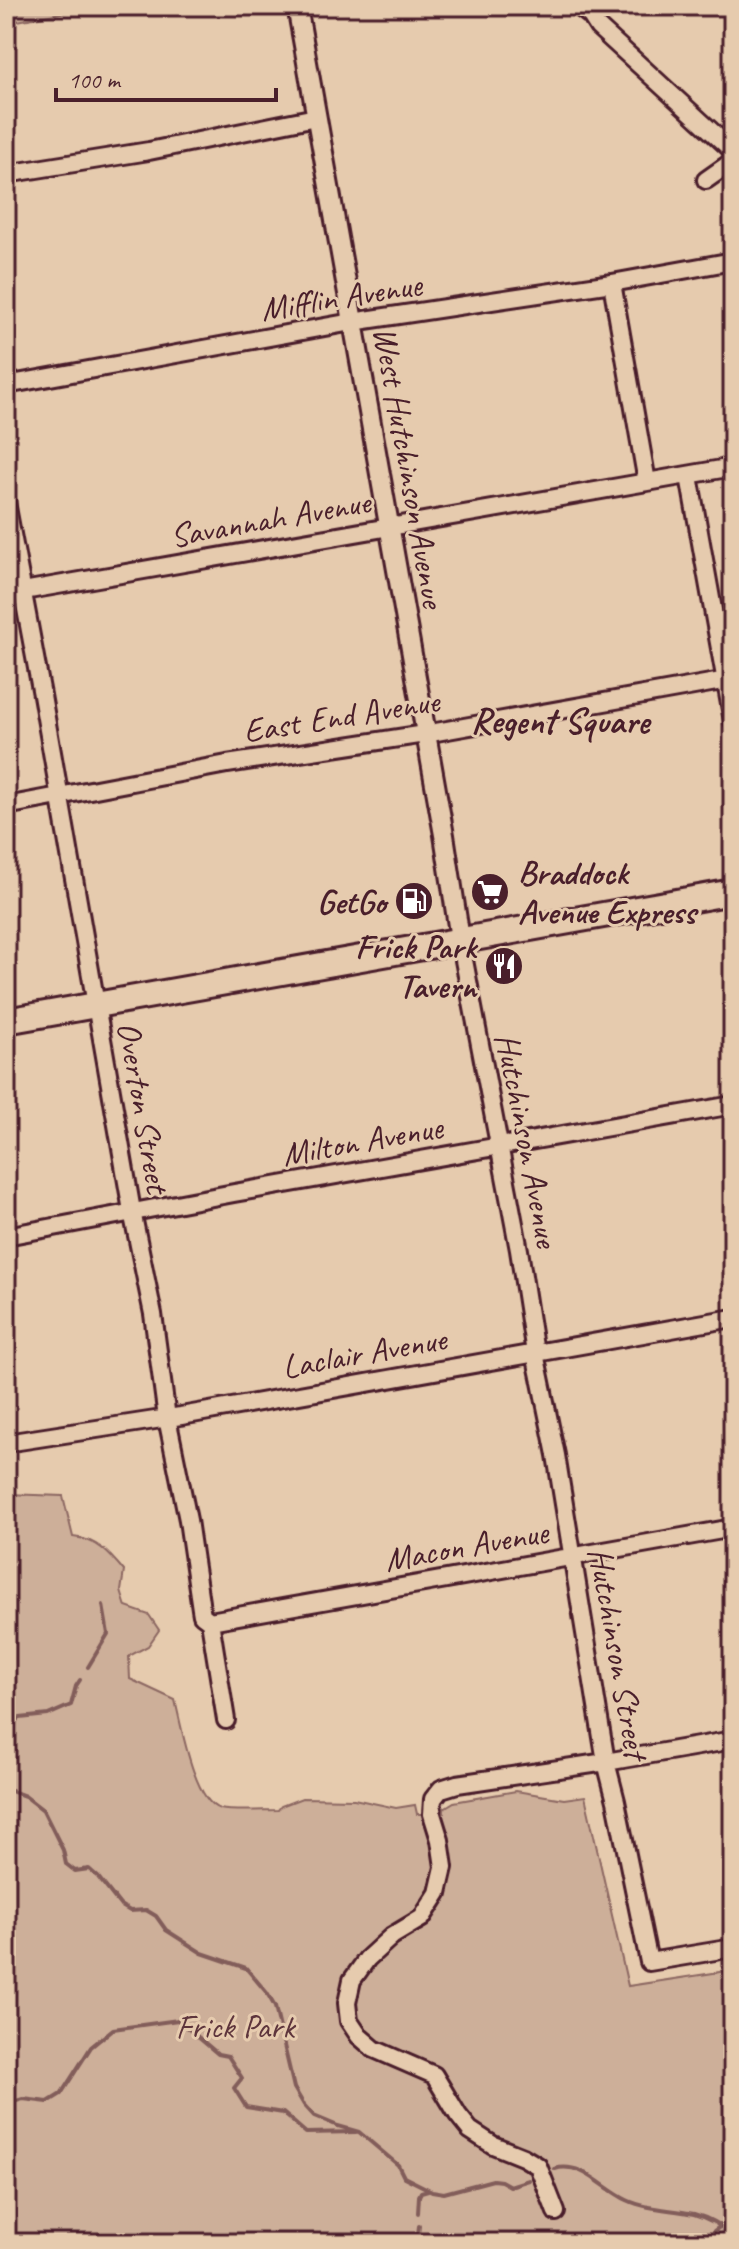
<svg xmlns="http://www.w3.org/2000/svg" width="739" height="2249" viewBox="0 0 739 2249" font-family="Caveat,sans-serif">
<rect width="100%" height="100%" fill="#e6cbae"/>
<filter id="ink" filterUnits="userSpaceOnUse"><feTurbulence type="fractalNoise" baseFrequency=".0125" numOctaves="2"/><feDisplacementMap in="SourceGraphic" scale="16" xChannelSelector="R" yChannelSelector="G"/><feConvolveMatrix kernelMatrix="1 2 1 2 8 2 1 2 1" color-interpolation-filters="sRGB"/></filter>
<g filter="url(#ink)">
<!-- green -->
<path fill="#cdaf99" stroke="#8c6762" stroke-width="2" d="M6 6H99L6 23Z
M6 1494 63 1496 73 1537C97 1539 110 1554 124 1571L121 1591 126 1607 149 1615 159 1630 148 1646 129 1656 130 1679 175 1700C181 1724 194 1802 220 1809 234 1812 263 1810 278 1810L281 1806 302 1798 354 1799 396 1808 415 1805 417 1814H420L444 1813V1808L454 1802 516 1791 564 1799 585 1796 628 1986 733 1970V2243H6Z"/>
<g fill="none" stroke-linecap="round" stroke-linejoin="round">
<!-- stream -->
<path stroke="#825d5a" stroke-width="4" d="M88 1667 108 1634 103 1605
M6 1729 20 1718 48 1715 71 1705 76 1686 80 1680
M6 1789 25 1796 43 1810 63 1850 66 1864 75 1871 89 1869 98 1877 120 1905 130 1911 146 1910 156 1916 166 1930 202 1953 246 1968 267 1993 275 2007 294 2088 304 2105 314 2116 338 2126 359 2132 398 2165 404 2177 432 2191 444 2193 493 2180 501 2181 510 2186 529 2180
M6 2104 23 2099 48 2102 61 2094 91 2047 113 2029 178 2020 218 2054 228 2056 242 2078 234 2088 246 2107 283 2113 306 2133 356 2132
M555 2169C582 2161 603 2189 627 2200 648 2210 672 2209 694 2214 708 2218 722 2226 733 2235
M418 2213 419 2196 421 2192 428 2190
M417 2243 419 2226
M718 2243 714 2238V2231L721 2226"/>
<defs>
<path id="minor" d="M578 6 591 16 598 27 733 151
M6 174 149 151 316 117
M706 180 733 161
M612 283 647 482
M6 385 352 322 612 283 733 261
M689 476 733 721
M6 502 42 695 132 1211 153 1314 167 1418 188 1520 201 1609 202 1615 210 1621 226 1720
M6 594 733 467
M6 806 227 764 425 734 733 679
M460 939 519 1250 535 1353 556 1455 606 1762 616 1801 649 1962 733 1948
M6 1236 234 1193 733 1105
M6 1443 181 1416 733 1318
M210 1621 733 1528
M556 2212 538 2166 523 2157 493 2145 470 2130 458 2115 434 2075 374 2049 359 2036 349 2021 347 2003 352 1980 367 1959 392 1936 422 1918 438 1893 444 1867 440 1840 432 1814 433 1799 441 1789 457 1784 606 1762 733 1740"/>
<path id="tertiary" d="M297 6 444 835 460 939"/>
<path id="primary" d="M6 1021 733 892"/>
</defs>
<!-- minor casing -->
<use href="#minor" stroke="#4a1f2b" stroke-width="22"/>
<!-- tertiary casing -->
<use href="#tertiary" stroke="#4a1f2b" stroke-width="24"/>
<!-- primary casing -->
<use href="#primary" stroke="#4a1f2b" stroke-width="30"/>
<!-- minor -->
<use href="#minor" stroke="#e6cbae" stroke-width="16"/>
<!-- tertiary -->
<use href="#tertiary" stroke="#e6cbae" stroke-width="18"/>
<!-- primary -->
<use href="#primary" stroke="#e6cbae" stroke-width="24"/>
</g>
</g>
<!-- icons -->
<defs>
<symbol id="supermarket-disc" viewBox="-11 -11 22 22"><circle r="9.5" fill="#4a1f2b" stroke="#e6cbae"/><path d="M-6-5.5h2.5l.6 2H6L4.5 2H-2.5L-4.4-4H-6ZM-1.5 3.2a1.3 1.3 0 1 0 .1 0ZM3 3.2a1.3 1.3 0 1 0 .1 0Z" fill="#fff"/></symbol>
<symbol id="fuel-disc" viewBox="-11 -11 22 22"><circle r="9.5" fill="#4a1f2b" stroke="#e6cbae"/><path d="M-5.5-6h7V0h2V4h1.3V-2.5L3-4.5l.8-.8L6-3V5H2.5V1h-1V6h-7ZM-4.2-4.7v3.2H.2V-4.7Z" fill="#fff"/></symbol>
<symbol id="restaurant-disc" viewBox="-11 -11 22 22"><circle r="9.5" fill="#4a1f2b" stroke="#e6cbae"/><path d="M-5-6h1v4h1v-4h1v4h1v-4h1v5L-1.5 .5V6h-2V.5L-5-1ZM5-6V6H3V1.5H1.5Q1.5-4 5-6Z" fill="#fff"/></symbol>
</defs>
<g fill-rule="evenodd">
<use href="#supermarket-disc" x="468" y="870" width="44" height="44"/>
<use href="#fuel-disc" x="392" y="879" width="44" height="44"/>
<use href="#restaurant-disc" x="482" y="944" width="44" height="44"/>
</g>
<g text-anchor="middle" stroke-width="6" stroke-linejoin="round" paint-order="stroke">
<!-- street labels -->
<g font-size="34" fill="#4a1f2b" stroke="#e6cbae">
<text transform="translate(341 296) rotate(-9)" y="12">Mifflin Avenue</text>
<text transform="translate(410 467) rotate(80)" y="12">West Hutchinson Avenue</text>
<text transform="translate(270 518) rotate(-10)" y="12">Savannah Avenue</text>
<text transform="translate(341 715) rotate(-9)" y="12">East End Avenue</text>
<text transform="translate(144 1107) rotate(80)" y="12">Overton Street</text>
<text transform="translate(362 1140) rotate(-10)" y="12">Milton Avenue</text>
<text transform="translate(528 1140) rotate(79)" y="12">Hutchinson Avenue</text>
<text transform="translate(364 1352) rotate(-10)" y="12">Laclair Avenue</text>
<text transform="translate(466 1545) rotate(-10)" y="12">Macon Avenue</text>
<text transform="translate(619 1653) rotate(80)" y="12">Hutchinson Street</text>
</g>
<!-- poi labels -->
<g font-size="34" font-weight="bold" fill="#4a1f2b" stroke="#e6cbae" text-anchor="end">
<text x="518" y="884" text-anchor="start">Braddock<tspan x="518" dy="39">Avenue Express</tspan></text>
<text x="386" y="913">GetGo</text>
<text x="476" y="958">Frick Park<tspan x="476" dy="39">Tavern</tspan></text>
</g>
<!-- park labels -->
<g font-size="34" fill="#5e353c" stroke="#e6cbae">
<text x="235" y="2038">Frick Park</text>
</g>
<!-- neighbourhood labels -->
<g font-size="36" font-weight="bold" fill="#4a1f2b" stroke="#e6cbae">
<text x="560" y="733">Regent Square</text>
</g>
</g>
<!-- margin -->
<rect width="739" height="2249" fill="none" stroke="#e6cbae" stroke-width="32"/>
<rect x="16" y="16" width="707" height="2217" fill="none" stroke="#4a1f2b" stroke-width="3" filter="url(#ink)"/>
<!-- scale -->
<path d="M56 88v12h220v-12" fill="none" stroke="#4a1f2b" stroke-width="4"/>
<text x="68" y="88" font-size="24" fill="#4a1f2b" stroke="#e6cbae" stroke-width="6" paint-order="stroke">100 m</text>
</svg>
